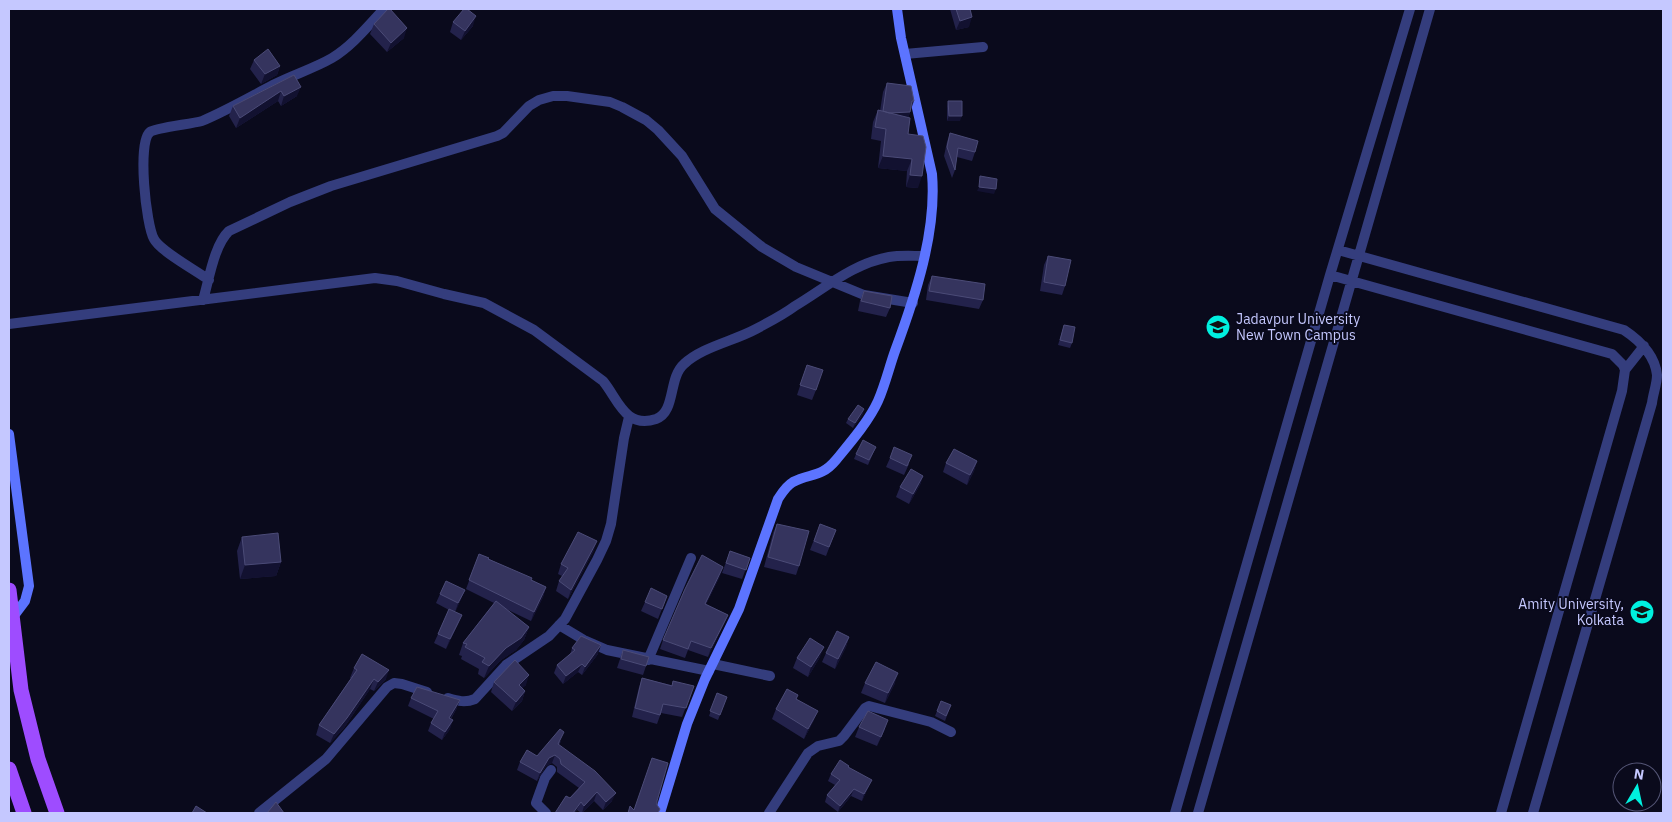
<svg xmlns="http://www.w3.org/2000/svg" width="1672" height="822" viewBox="0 0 1672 822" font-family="'IBM Plex Sans',sans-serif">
<rect width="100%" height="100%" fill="#0a0a1c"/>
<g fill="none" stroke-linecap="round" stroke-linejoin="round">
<!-- street -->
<path stroke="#343d7d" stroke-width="10" d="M905 54 983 47
M1338 250 1624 330C1639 340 1655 355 1657 375 1657 384 1653 394 1652 403L1533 813
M1330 275 1612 354 1623 365 1625 370
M209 280C197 271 160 251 154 239 146 225 137 142 150 132 155 128 191 124 202 121 226 111 250 97 273 85 292 75 313 69 332 58 352 46 368 26 384 9
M203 300C209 280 214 245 229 231L290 202 331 186 497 136 503 133 529 106 539 100 553 96H567L610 102 622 107 646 120 658 130 682 156 715 209 762 247 796 267 864 295 913 303
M9 324 375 278 397 281 444 294 484 303 534 330 603 381C618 399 625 429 656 419 676 412 668 378 684 364 702 347 734 341 756 329 769 322 783 315 795 306 825 288 854 263 889 257 900 255 912 256 924 256
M559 625 584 640 607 650 709 671
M648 660 691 558
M713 664 770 676
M448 698C458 701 465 703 475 699L506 665 549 636 565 619 597 560 606 541 611 524 624 438 629 417
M259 813 326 759 387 687 394 683 402 684 427 692
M546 813 536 803 545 778 551 770
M769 813 808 753 818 746 839 741 844 736 865 708 869 706 931 722 951 732
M1175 813 1330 275 1410 9
M1198 813 1430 9
M1501 813 1622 391 1625 370 1644 346"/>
<!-- secondary -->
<path stroke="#5c74ff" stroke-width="10" d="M9 434 29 586 25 601 13 617
M660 813 687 724 705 679 739 609 778 499C782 493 786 486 793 482 810 473 821 478 836 460 850 443 869 421 878 401 885 385 889 368 895 351 915 297 937 232 932 174L901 38 897 9"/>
<!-- primary -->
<path stroke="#9e4cff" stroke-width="15" d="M9 590 21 690 38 759 57 813
M9 769 24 813"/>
</g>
<!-- wall -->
<path fill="#23224b" d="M950 9H970L969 27 956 30Z
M453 22 473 26 461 40 450 32Z
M374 24 404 38 387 52 370 34Z
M254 60 280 66 277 75 261 84 250 69Z
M294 75 297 96 281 106 278 101 236 128 229 116 233 106Z
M887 83 914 101 908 118V134L918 188 906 187 907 171 878 168 881 141 871 139 873 122 878 110 880 111 883 92Z
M948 101 960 121H947V106Z
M950 133 975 152 972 161 957 157 955 170 952 178 944 156 947 142Z
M1048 256 1065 286 1062 295 1040 291 1044 265Z
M932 276 983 300 979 309 926 300 928 285Z
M864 291 890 308 886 317 858 311 860 301Z
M1064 325 1072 343 1070 348 1058 345Z
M807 365 816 390 812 400 797 395Z
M863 414 853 428 846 423 848 419Z
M876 447 868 465 854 459 856 454Z
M890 458 909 464 904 475 886 467Z
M977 461 974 471 967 485 943 472 946 463Z
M923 476 920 485 909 504 896 497 900 487Z
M777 524 799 566 796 575 764 567 773 533Z
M820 524 836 530 826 556 810 550Z
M242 537 281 562 276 576 240 579 237 551Z
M594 550 568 599 556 591 559 581 562 576 558 574 561 564Z
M730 551 750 558 742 579 722 573Z
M479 554 546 587 543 597 531 621 504 608 529 627 524 640 516 650 501 660 484 678 478 674 479 669 461 659 462 656 459 655 463 643 494 603 466 589Z
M720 576 706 604 728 615 724 624 708 657 688 650 685 658 660 649 663 640Z
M465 590 461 599 455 612 462 615 458 624 446 649 434 643 438 634 449 610 436 603 440 594Z
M667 596 658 619 641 611 645 602Z
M849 637 846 647 835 669 822 662 826 653Z
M572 648 598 654 582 675 578 672 563 684 554 673 557 665 570 655Z
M623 650 646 666 643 675 617 668Z
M820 657 808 677 793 668 797 658Z
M354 668 386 679 374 691 370 689 344 728 330 743 316 735 319 725 351 678H350Z
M642 678 671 685 694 686 682 717 661 713 657 724 632 717 639 687Z
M494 682 526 685 522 688 525 691 522 701 512 711 491 692Z
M865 683H895L885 703 861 693Z
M717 693 727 697 718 720 709 716Z
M411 698 457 708 451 719 450 729 442 740 428 731 431 723 434 719 408 706Z
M796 699 814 720 804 739 772 719 776 709Z
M941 701 951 705 945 721 935 716Z
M859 727 885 729 877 746 855 737Z
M561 741 559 745 612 801 603 810 594 801 582 813H581L577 810 575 813H555L579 788 557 772V767L552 763 546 766 537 781 517 770 520 762 537 756Z
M849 768 869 786 862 801 851 796 838 812 825 802 827 795 835 785 828 781 831 774Z"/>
<!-- shaded-wall -->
<path fill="#121130" d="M476 16 473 26 461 40 465 31Z
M972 17 969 27 956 30 960 21Z
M407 28 404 38 387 52 391 43Z
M280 66 277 75 261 84 265 74Z
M301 87 297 96 281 106 284 96Z
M281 91 278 101 236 128 240 118Z
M910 112 907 122 882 113Z
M949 116H962L960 121H947Z
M883 156 912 159 907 171 878 168Z
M910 175 922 176 918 188 906 187Z
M979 187 996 189 994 194 977 191Z
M864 409 863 414 853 428 855 423Z
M977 461 974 471 967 485 970 475Z
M923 476 920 485 909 504 913 494Z
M597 541 594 550 568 599 571 590Z
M281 562 276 576 240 579 245 565Z
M723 567 720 576 702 613 705 604Z
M546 587 543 597 531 621 534 612Z
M465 590 461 599 455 613 458 603Z
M462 615 458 624 446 649 450 639Z
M728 615 724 624 708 657 711 648Z
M529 627 524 640 516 650 501 660 484 678 489 666 506 648Z
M849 637 846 647 835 669 838 659Z
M601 645 598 654 582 675 585 667Z
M824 647 820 657 808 677 811 667Z
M582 664 578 672 563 684 566 676Z
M389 670 386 679 374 691 378 682Z
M898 673 895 683 885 703 888 693Z
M529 675 526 685 515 695 519 685Z
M374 679 370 689 344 728 330 743 334 734Z
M525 691 522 701 512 711 516 702Z
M460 700 457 708 446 726 449 718Z
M818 711 814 720 804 739 808 729Z
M453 720 450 729 442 740 445 732Z
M888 720 885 729 877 746 881 737Z
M555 755 552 763 546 766 537 781 540 773 549 758Z
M872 780 869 786 862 801 864 794Z
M854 789 851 796 838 812 840 806Z
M597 792 594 801 582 813 584 806Z
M616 793 612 801 603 810 606 802Z
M581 802 575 813H573Z"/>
<!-- building -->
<path fill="#35345e" stroke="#4b4b77" d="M388 9H390L407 28 391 43 374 24Z
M464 9H467L476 16 465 31 453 22Z
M956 9H970L972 17 960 21Z
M268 49 280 66 265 74 254 60Z
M294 75 301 87 284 96 281 91 240 118 233 106Z
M887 83 911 86 914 101H912L910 112 889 113 883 111Z
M948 101H962V116H949Z
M878 110 910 118 908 134 923 136 926 147 922 176 910 175 912 159 883 156 886 129 875 127Z
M950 133 978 141 975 152 958 148 955 170 947 147Z
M980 176 997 179 996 189 979 187Z
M1048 256 1071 260 1065 286 1044 282Z
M932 276 985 284 983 300 929 291Z
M864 291 892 296 890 308 861 301Z
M1064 325 1075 327 1072 343 1060 340Z
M807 365 823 370 816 390 800 385Z
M858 405 864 409 855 423 848 419Z
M863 440 876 447 869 460 856 454Z
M894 447 912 455 907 466 890 458Z
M954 449 977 461 970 475 946 463Z
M911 469 923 476 913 494 900 487Z
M777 524 809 531 799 566 768 557Z
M820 524 836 530 829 547 814 541Z
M578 532 597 541 571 590 559 581 568 568 561 564Z
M278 533 281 562 245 565 242 537Z
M730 551 750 558 746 570 726 563Z
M479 554 489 558 488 559 532 578 531 580 546 587 534 612 469 580Z
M702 555 723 567 705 604 728 615 711 648 691 641 688 649 663 640 685 589Z
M446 581 465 590 458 603 440 594Z
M651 588 667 596 662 609 645 602Z
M496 601 529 627 521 638 506 648 489 666 482 662 485 658 465 647 467 644 463 643Z
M449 609 462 615 450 639 438 634Z
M837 631 849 637 838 659 826 653Z
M581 636 601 645 585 667 582 664 566 676 557 665 575 650 572 648Z
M810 638 824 647 811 667 797 658Z
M623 650 649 657 646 666 621 659Z
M362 654 389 670 378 682 374 679 347 718 334 734 319 725 357 670 354 668Z
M515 660 529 675 519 685 525 691 516 702 494 682Z
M876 662 898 673 888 693 865 683Z
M642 678 672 686 673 681 694 686 686 708 663 704 660 715 635 708Z
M417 687 460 700 449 718 453 720 445 732 431 723 438 711 411 698Z
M787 689 798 695 796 699 818 711 808 729 776 709Z
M717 693 727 697 720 715 710 711Z
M941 701 951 705 946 716 937 711Z
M868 711 888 720 881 737 859 727Z
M560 729 564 732 558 744 595 771 616 793 606 802 597 792 584 806 581 802 573 813H555L566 796 570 798 585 782 561 764 560 759 555 755 549 758 540 773 520 762 527 750 537 756Z
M652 758 668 763 657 801V805L660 809 658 813H628L630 806 634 810Z
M840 760 849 766 848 767 872 780 864 794 854 789 840 806 827 795 840 780 831 774Z
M276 802 284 813H267Z
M196 806 207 813H192Z"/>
<!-- icons -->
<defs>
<symbol id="university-disc" viewBox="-11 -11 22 22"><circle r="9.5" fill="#00f0df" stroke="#0a0a1c"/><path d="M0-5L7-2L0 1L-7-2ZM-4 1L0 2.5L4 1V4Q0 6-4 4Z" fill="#111"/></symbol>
</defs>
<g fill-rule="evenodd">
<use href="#university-disc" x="1204" y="313" width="28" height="28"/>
<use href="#university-disc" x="1628" y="598" width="28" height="28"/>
</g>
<g text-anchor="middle" stroke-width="4" stroke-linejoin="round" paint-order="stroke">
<!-- poi labels -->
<g font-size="14" fill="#c5c8ff" stroke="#0a0a1c" text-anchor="start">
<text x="1236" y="324">Jadavpur University<tspan x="1236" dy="16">New Town Campus</tspan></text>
<text x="1624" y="609" text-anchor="end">Amity University,<tspan x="1624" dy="16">Kolkata</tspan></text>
</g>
</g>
<!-- border -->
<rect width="1672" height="822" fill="none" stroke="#c5c8ff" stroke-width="20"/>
<!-- north arrow -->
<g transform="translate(1637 787) rotate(9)"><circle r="24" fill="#0a0a1c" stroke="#555677"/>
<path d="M0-4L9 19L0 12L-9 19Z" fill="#00f0df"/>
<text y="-8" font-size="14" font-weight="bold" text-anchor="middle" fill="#c5c8ff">N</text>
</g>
</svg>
